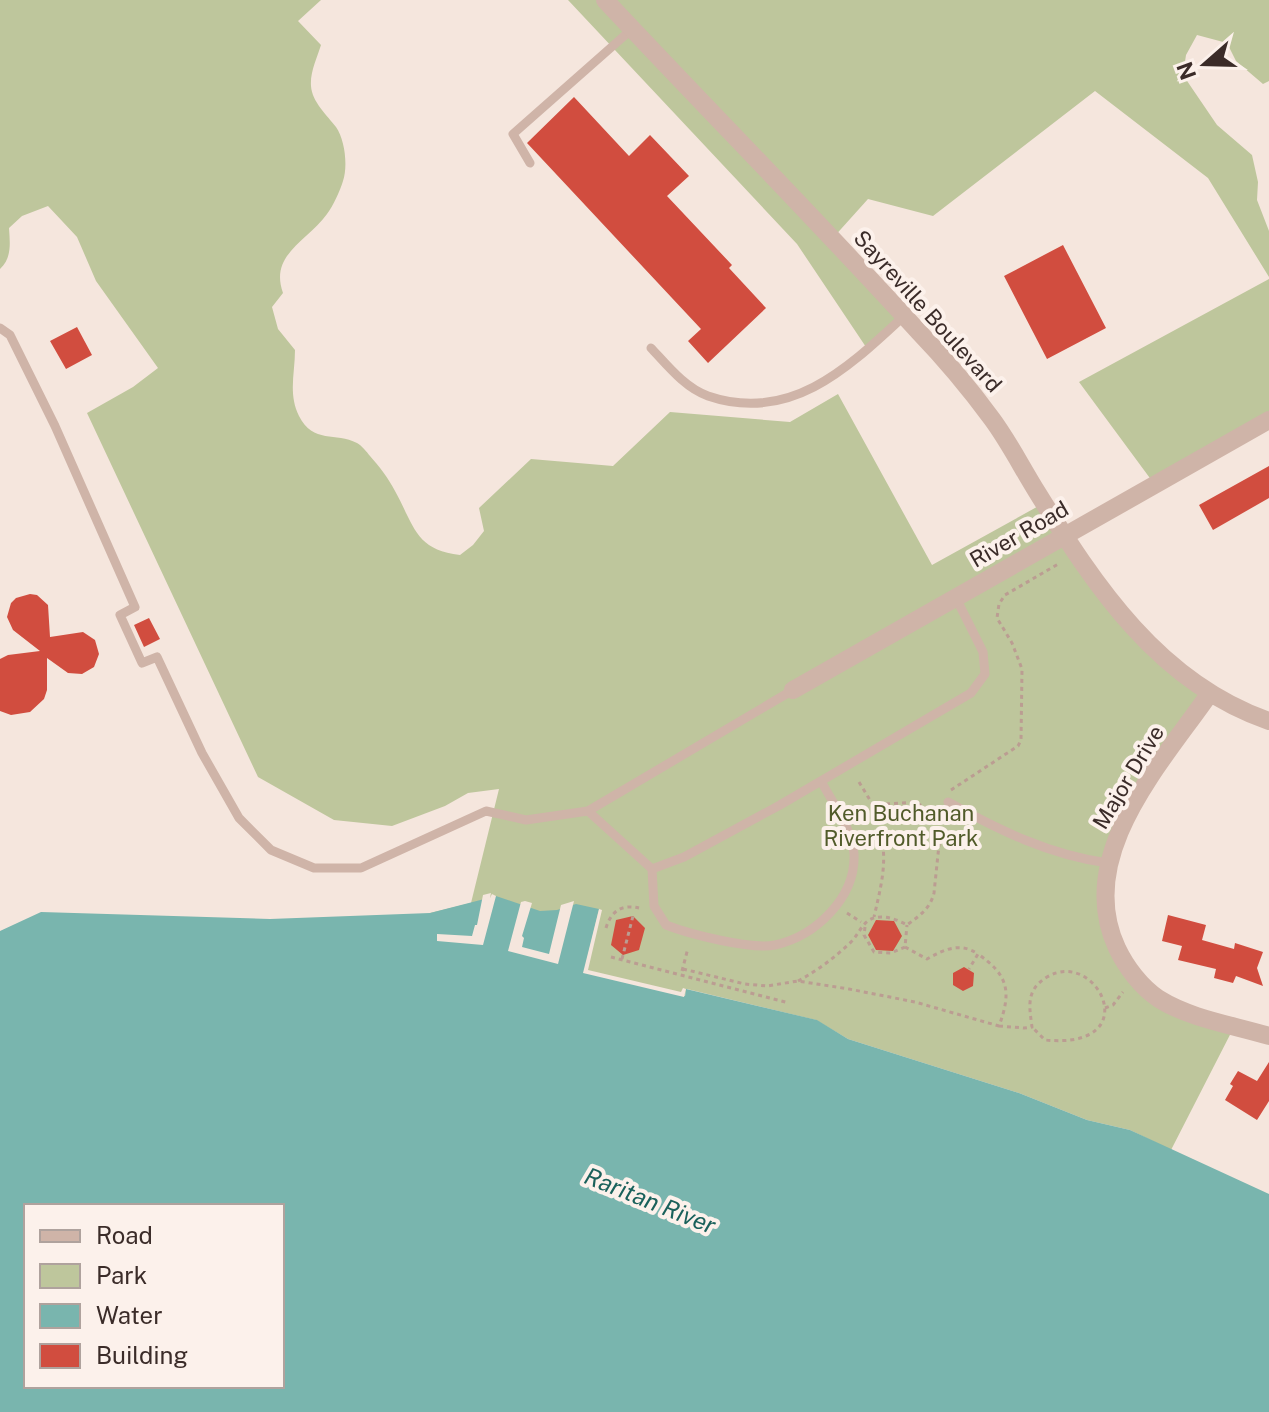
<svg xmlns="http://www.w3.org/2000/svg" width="1269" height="1412" viewBox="0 0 1269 1412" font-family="'Public Sans',sans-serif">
<rect width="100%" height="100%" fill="#f5e6dd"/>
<!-- green -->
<path fill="#bec69c" d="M0 0H321L298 21 321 45C317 58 310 72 311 86 312 102 327 115 336 127 345 140 348 166 343 181 340 191 333 206 327 214 308 241 269 254 283 293L272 307 278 329 295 350C295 373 288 394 299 416 313 444 336 432 357 443 361 445 367 452 370 456 379 466 389 479 395 491 414 525 415 550 460 555L473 545 484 531 479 508 531 459 613 466 670 412 790 422 838 394 932 565 1044 503 1108 599 1210 693 1118 832 1110 933 1158 998 1235 1025 1171 1150 1130 1130 1087 1120 1019 1093 848 1039 816 1020 687 989 684 997 583 973 430 913 471 903 499 789 468 793 445 806 392 826 334 820 258 777 87 413 133 387 158 368 96 281 77 237 48 206 22 216 9 228C10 243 12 258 0 269Z
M568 0H1269V81L1263 84 1236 61 1227 43 1197 35 1186 55 1183 75 1217 125 1252 155 1258 182 1257 200 1269 231V277L1208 178 1095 91 933 216 868 199 832 239 904 316 868 350 797 244Z
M1269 279V420L1155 485 1079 382Z"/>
<!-- water -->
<path fill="#79b5ae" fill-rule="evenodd" d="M496 896 540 911 557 910 576 904 599 909 584 972 685 996 686 989 817 1020 848 1039 1019 1093 1087 1120 1130 1130 1269 1194V1412H0V931L41 912 270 919 430 913ZM26 1206H282V1386H26Z"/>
<!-- pier -->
<path fill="#f5e6dd" d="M491 893 490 898 492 894 496 896 483 945 437 941V934L472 936 475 925H477L483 895Z
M525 901 532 903 522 936 524 938 522 947 549 954 561 905 574 901 558 964 508 951 521 902Z
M599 909 602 910 588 970 681 992 683 988 686 989 684 997 583 973Z"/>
<!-- building -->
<path fill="#d14d3f" d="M574 97 629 156 650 135 689 176 667 196 732 265 729 268 766 308 708 363 688 341 701 329 527 143Z
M1063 245 1106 328 1047 359 1004 276Z
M77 327 92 355 66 369 50 341Z
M1269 466V498L1213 530 1199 505Z
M30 594 37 595 48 605 50 637 83 632 95 640 99 654 94 667 82 674 68 673 47 658V690L44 699 30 712 11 715 0 711V659L8 655 40 651 13 630 7 617 11 603 16 598Z
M149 618 160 639 144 647 134 625Z
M1168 915 1206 925 1202 940 1234 949 1235 943 1263 952 1257 968 1263 986 1236 976 1233 983 1214 978 1216 969 1178 960 1182 946 1162 941Z
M633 916 645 928 639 950 623 955 611 945 616 920Z
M876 920 894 921 902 936 893 951 876 950 868 935Z
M964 967 974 973 973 986 963 991 953 985V973Z
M1269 1062V1101L1257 1120 1225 1100 1233 1086 1230 1084 1238 1071 1257 1081Z"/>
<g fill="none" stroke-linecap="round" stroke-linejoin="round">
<!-- path -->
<path stroke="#bb9d92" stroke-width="3" stroke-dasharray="4 4" stroke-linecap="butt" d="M859 782 873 805 915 802 942 817
M951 790 1018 746 1021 740 1022 669 1012 643 997 618 999 604 1005 595 1060 563
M873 805C889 852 885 870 874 917
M847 913 861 922
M865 927 864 935 874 952 891 953 905 947 907 925
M606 928C611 911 622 904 639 908
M905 947 927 959C945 949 960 942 978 954L969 969
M611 957 789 1003
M622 959 633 916
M683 969 745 984 767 986 798 981 849 989 915 1002 999 1026C1012 991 1008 975 978 954
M682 971 688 948
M798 981C817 971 834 958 850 943 858 936 861 924 871 919 883 914 896 919 907 925 919 916 930 909 934 893L942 816
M1105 1008 1113 1005 1123 992
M999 1026 1024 1028 1032 1027C1029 1005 1026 990 1047 977 1097 947 1148 1050 1045 1040L1032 1027"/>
<!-- service -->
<path stroke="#cfb4a8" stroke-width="9" d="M530 163 513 134 632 29
M0 328 10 335 55 426 135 607 120 615 142 663 157 657 202 753 239 818 271 850 314 868H361L486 811 526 820 588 811 793 690
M651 348C667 365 685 388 708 396 790 424 848 368 904 316
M948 802C999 830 1049 855 1108 863
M588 811 652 869 684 857 780 805 971 693 985 674 983 652 956 598
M652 869 654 906 666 925C689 934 751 950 775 945 816 936 856 897 854 854 853 830 832 802 821 781"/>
<!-- minor -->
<path stroke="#cfb4a8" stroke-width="18" d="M605 0C709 111 816 219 918 331 944 358 970 389 992 419 1009 442 1022 468 1037 492 1095 586 1159 683 1269 721
M793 690 1269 420
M1210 693C1160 765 1074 856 1117 948 1126 967 1141 987 1159 999 1191 1019 1233 1025 1269 1036"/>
</g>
<g text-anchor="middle" stroke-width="8" stroke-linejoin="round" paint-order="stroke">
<!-- street labels -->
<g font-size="22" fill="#3b2c29" stroke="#fcf1eb">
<text transform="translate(928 311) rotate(48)" y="8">Sayreville Boulevard</text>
<text transform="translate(1019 534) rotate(-30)" y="8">River Road</text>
<text transform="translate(1128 777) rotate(-59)" y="8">Major Drive</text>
</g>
<!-- park labels -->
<g font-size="22" fill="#515b2a" stroke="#fcf1eb">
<text x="901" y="821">Ken Buchanan<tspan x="901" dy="25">Riverfront Park</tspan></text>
</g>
<!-- water labels -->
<g font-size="24" font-style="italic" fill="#1a615b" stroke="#fcf1eb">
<text transform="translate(650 1201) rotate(22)" y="8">Raritan River</text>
</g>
</g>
<!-- legend -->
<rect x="24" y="1204" width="260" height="184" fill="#fcf1eb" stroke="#afa29d" stroke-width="2"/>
<rect x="40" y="1230" width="40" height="12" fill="#cfb4a8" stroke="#afa29d" stroke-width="2"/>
<text x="96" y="1244" font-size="24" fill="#3b2c29">Road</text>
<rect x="40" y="1264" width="40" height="24" fill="#bec69c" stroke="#afa29d" stroke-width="2"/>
<text x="96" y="1284" font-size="24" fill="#3b2c29">Park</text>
<rect x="40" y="1304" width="40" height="24" fill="#79b5ae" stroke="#afa29d" stroke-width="2"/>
<text x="96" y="1324" font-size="24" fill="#3b2c29">Water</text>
<rect x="40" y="1344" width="40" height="24" fill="#d14d3f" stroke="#afa29d" stroke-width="2"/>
<text x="96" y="1364" font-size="24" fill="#3b2c29">Building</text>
<!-- north arrow -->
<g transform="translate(1205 64) rotate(250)" stroke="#fcf1eb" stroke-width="6" paint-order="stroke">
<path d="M0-6L14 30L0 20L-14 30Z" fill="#3b2c29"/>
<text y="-12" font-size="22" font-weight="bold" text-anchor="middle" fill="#3b2c29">N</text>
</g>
</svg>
